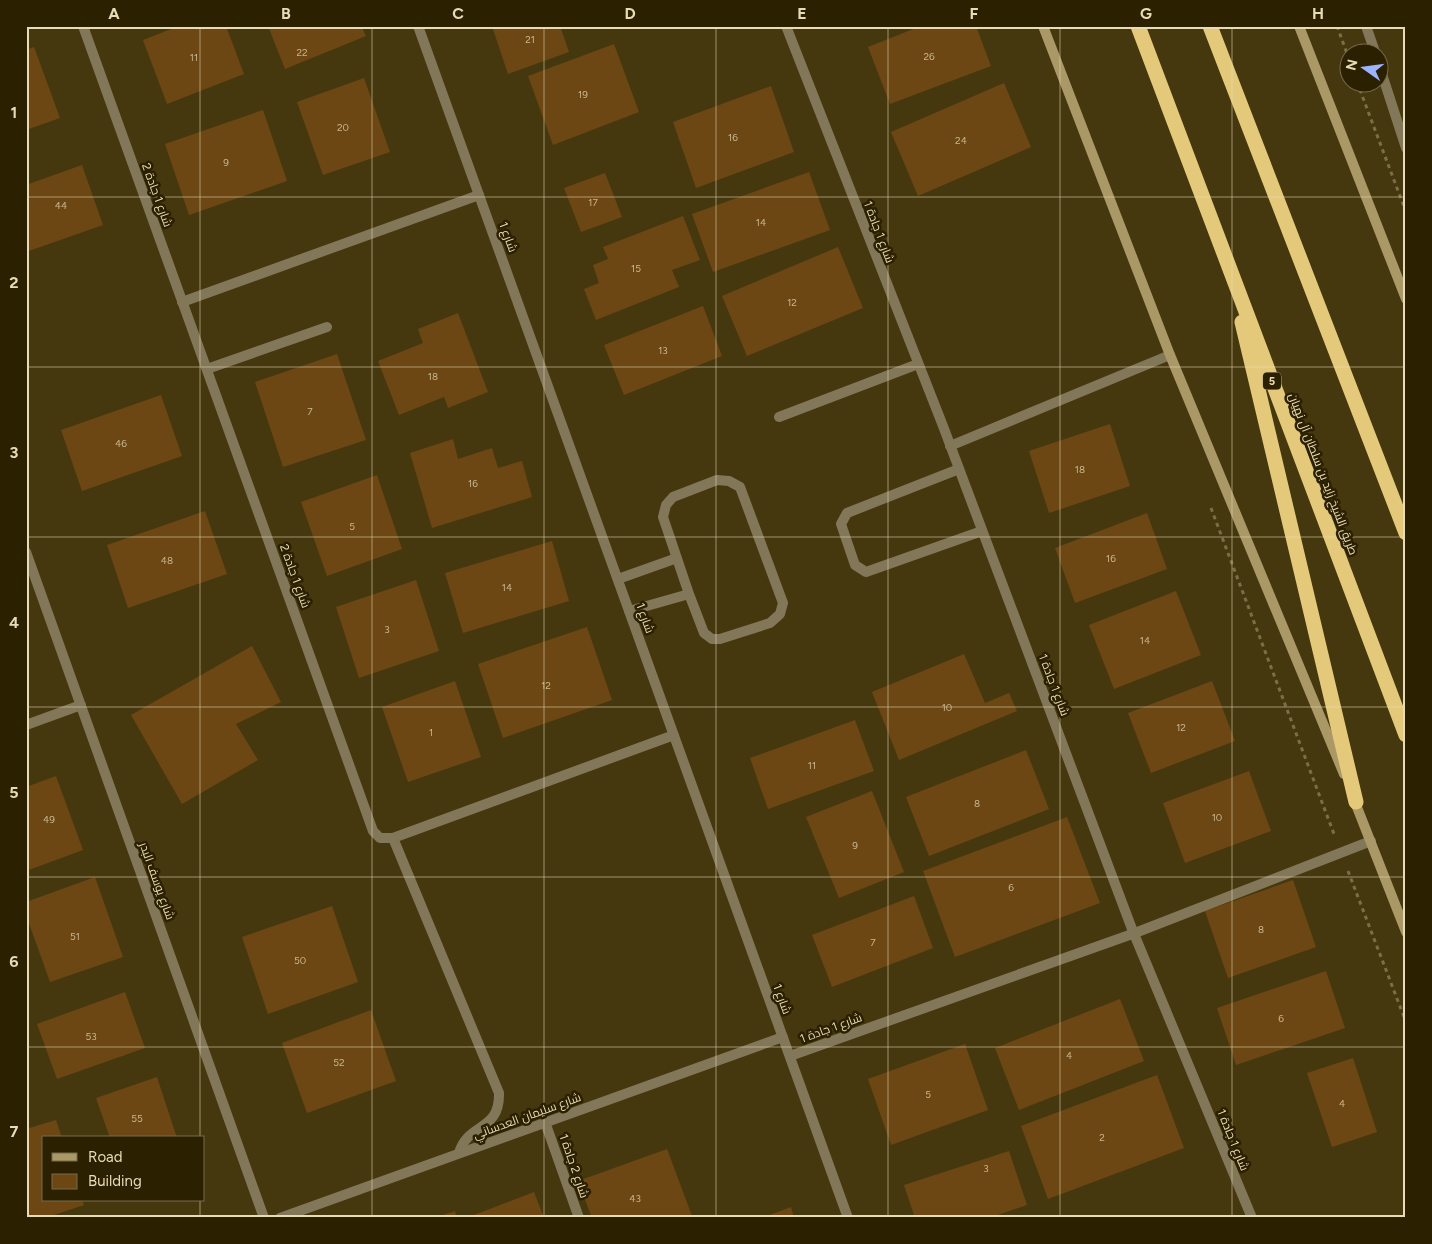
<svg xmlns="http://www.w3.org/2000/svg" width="1432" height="1244" viewBox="0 0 1432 1244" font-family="Figtree,Cairo,sans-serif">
<rect width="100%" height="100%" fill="#46380e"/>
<!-- building -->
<path fill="#6c4714" d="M179 26H226L244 74 167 104 143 40Z
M268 26H361L366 36 285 69Z
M492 26H560L569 52 508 74Z
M921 26H976L991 66 890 104 868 47Z
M614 44 639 112 553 145 528 76Z
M34 47 60 118 26 130V50Z
M364 78 390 152 323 175 297 102Z
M1004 83 1031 147 918 196 891 132Z
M771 86 794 152 696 188 673 122Z
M263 110 287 181 189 215 165 144Z
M82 165 103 225 26 252V185Z
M809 172 830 230 713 272 692 214Z
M605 173 622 217 581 232 564 188Z
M683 216 700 260 672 270 679 287 596 320 584 289 599 283 593 265 608 259 603 247Z
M838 247 863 308 747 356 722 296Z
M703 306 722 356 624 395 604 345Z
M458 313 488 392 448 408 444 397 399 415 378 361 423 343 418 329Z
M337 354 366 440 283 467 255 382Z
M161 395 182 456 82 491 61 430Z
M1110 424 1130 486 1049 513 1029 451Z
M453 439 458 459 492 448 498 468 522 461 532 497 432 528 410 453Z
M377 475 402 549 327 576 301 502Z
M205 511 227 574 128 608 107 545Z
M1147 513 1167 569 1075 603 1055 548Z
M552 541 569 601 463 633 445 573Z
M416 580 439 651 359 678 336 607Z
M1176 591 1201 655 1114 689 1089 625Z
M587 627 612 700 503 738 478 664Z
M252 646 281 702 236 724 258 760 182 804 131 715Z
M964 654 985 703 1009 693 1017 711 899 760 872 692Z
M455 681 481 757 408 782 382 707Z
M1212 681 1235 741 1151 773 1128 713Z
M855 720 874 771 768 809 750 758Z
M1026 750 1049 809 929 856 906 797Z
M1249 771 1271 831 1185 863 1163 803Z
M56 776 83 850 26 871V787Z
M872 791 904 872 839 898 806 817Z
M1067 817 1100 903 955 957 923 871Z
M95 877 123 957 50 982 26 915V902Z
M1293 880 1316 947 1228 978 1205 911Z
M914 896 933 948 832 987 812 935Z
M332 906 358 982 268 1014 242 937Z
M1326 971 1345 1028 1236 1065 1217 1008Z
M125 992 145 1048 57 1079 37 1024Z
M1120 999 1144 1061 1019 1110 995 1048Z
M371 1010 396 1081 307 1113 282 1043Z
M965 1044 988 1110 891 1145 868 1079Z
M1353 1058 1377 1132 1332 1147 1307 1073Z
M1157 1075 1184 1148 1048 1199 1021 1126Z
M157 1077 177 1138H110L96 1098Z
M56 1120 62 1138H44V1200H82L84 1205 45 1218H26V1129Z
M667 1149 692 1216 686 1218H592L578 1181Z
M1009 1151 1027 1205 989 1218H915L904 1185Z
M534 1192 544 1218H475L474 1215Z
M791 1207 794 1218H762Z
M455 1211 457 1218H437V1217Z"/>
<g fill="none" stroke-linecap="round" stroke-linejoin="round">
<!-- path -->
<path stroke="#7c6e46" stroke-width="3" stroke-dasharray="4 4" stroke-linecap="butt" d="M1337 26 1350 62
M1357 82 1406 212
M1211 508 1334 834
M1348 871 1406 1022"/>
<!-- service -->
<path stroke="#827758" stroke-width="10" d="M1366 26 1375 52
M1380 68 1406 148
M182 302 479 195
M207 369 327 327
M779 417 918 364
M959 469 847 513 841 524 855 565 866 572 982 531
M618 579 677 558
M629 611 689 594 704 633 712 639H720L770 623 780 614 783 603 740 487 729 481 717 480 673 497 666 505 663 517 689 594
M393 838 499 1093C500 1132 468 1122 459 1153"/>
<!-- minor -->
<path stroke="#827758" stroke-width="10" d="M83 26 373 831 380 838H393L674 735
M418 26 848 1218
M786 26 943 426 1132 929 1252 1218
M950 446 1170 355
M26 552 264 1218
M26 725 81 705
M790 1056 1135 933 1371 841
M545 1122 579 1218
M280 1218 783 1037"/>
<!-- secondary -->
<path stroke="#aa9867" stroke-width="10" d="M1043 26 1170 355 1344 774
M1299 26 1406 299
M1353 797 1406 932"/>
<!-- motorway -->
<path stroke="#e5c97b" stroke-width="15" d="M1138 26 1406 735
M1210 26 1406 533
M1242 322 1356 802"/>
</g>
<!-- grid -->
<path fill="none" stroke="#e9dbb6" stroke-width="1" stroke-opacity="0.55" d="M200 26V1138M372 26V1218M544 26V1218M716 26V1218M888 26V1218M1060 26V1218M1232 26V1218M26 197H1406M26 367H1406M26 537H1406M26 707H1406M26 877H1406M26 1047H1406M200 1200V1218"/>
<g text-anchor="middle" stroke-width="5" stroke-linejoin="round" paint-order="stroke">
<!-- number labels -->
<g font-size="10" fill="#cab68e">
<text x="530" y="43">21</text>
<text x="302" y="56">22</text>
<text x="929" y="60">26</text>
<text x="194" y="61">11</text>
<text x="583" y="98">19</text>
<text x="343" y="131">20</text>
<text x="733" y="141">16</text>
<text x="961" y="144">24</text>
<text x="226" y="166">9</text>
<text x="593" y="206">17</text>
<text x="61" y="209">44</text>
<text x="761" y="226">14</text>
<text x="636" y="272">15</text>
<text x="792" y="306">12</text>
<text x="663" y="354">13</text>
<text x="433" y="380">18</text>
<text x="310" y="415">7</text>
<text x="121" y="447">46</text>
<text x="1080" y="473">18</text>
<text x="473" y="487">16</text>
<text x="352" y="530">5</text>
<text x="1111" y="562">16</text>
<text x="167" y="564">48</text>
<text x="507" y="591">14</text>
<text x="387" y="633">3</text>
<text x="1145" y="644">14</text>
<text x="546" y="689">12</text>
<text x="947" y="711">10</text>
<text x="1181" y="731">12</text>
<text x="431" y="736">1</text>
<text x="812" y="769">11</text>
<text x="977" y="807">8</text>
<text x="1217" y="821">10</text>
<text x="49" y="823">49</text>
<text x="855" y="849">9</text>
<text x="1011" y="891">6</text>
<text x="1261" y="933">8</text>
<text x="75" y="940">51</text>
<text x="873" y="946">7</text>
<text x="300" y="964">50</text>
<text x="1281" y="1022">6</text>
<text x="91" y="1040">53</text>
<text x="1069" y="1059">4</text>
<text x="339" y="1066">52</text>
<text x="928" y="1098">5</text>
<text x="1342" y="1107">4</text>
<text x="137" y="1122">55</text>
<text x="1102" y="1141">2</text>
<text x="986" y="1172">3</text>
<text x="635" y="1202">43</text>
</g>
<!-- shield labels -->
<rect fill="#2b2000" stroke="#b0a37f" stroke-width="1" x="1263" y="372.5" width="18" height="17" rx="4"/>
<g font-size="11" font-weight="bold" fill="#e9dbb6">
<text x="1272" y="385">5</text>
</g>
<!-- street labels -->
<g font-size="12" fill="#e9dbb6" stroke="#2b2000">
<text transform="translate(157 195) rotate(70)" y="4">شارع 1 جادة 2</text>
<text transform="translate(879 232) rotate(69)" y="4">شارع 1 جادة 1</text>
<text transform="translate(508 237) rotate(70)" y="4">شارع 1</text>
<text transform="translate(1323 474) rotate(69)" y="4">طريق الشيخ زايد بن سلطان آل نهيان</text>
<text transform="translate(295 576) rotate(70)" y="4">شارع 1 جادة 2</text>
<text transform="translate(645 618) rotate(70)" y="4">شارع 1</text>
<text transform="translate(1054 685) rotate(69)" y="4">شارع 1 جادة 1</text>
<text transform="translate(157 881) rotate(70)" y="4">شارع يوسف البدر</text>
<text transform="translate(782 999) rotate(70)" y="4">شارع 1</text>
<text transform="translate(831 1028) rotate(-20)" y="4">شارع 1 جادة 1</text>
<text transform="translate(527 1116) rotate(-20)" y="4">شارع سليمان العدساني</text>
<text transform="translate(1233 1140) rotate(68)" y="4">شارع 1 جادة 1</text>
<text transform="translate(574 1166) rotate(71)" y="4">شارع 2 جادة 1</text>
</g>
</g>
<!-- border -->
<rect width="1432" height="1244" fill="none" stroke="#2b2000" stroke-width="55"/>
<!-- legend -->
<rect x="42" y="1136" width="162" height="65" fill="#2b2000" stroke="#776b49"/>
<rect x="52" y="1153" width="25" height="8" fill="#aa9867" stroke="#776b49"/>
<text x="88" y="1162" font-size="15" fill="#e9dbb6">Road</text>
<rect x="52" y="1174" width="25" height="15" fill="#6c4714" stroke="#776b49"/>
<text x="88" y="1186" font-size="15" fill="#e9dbb6">Building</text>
<!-- north arrow -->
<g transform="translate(1364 68) rotate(284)"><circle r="24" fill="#2b2000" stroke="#776b49"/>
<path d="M0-4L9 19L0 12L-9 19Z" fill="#9cb4fd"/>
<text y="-8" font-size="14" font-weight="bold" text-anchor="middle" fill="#e9dbb6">N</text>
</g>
<rect x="28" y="28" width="1376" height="1188" fill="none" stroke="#e9dbb6" stroke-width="2"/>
<g font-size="16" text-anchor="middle" font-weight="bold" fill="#e9dbb6">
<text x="114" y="19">A</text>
<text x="286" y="19">B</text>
<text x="458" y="19">C</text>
<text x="630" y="19">D</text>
<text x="802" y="19">E</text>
<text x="974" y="19">F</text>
<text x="1146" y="19">G</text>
<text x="1318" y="19">H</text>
<text x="14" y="118">1</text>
<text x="14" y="288">2</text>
<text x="14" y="458">3</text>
<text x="14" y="628">4</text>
<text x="14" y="798">5</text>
<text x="14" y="967">6</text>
<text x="14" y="1137">7</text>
</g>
</svg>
